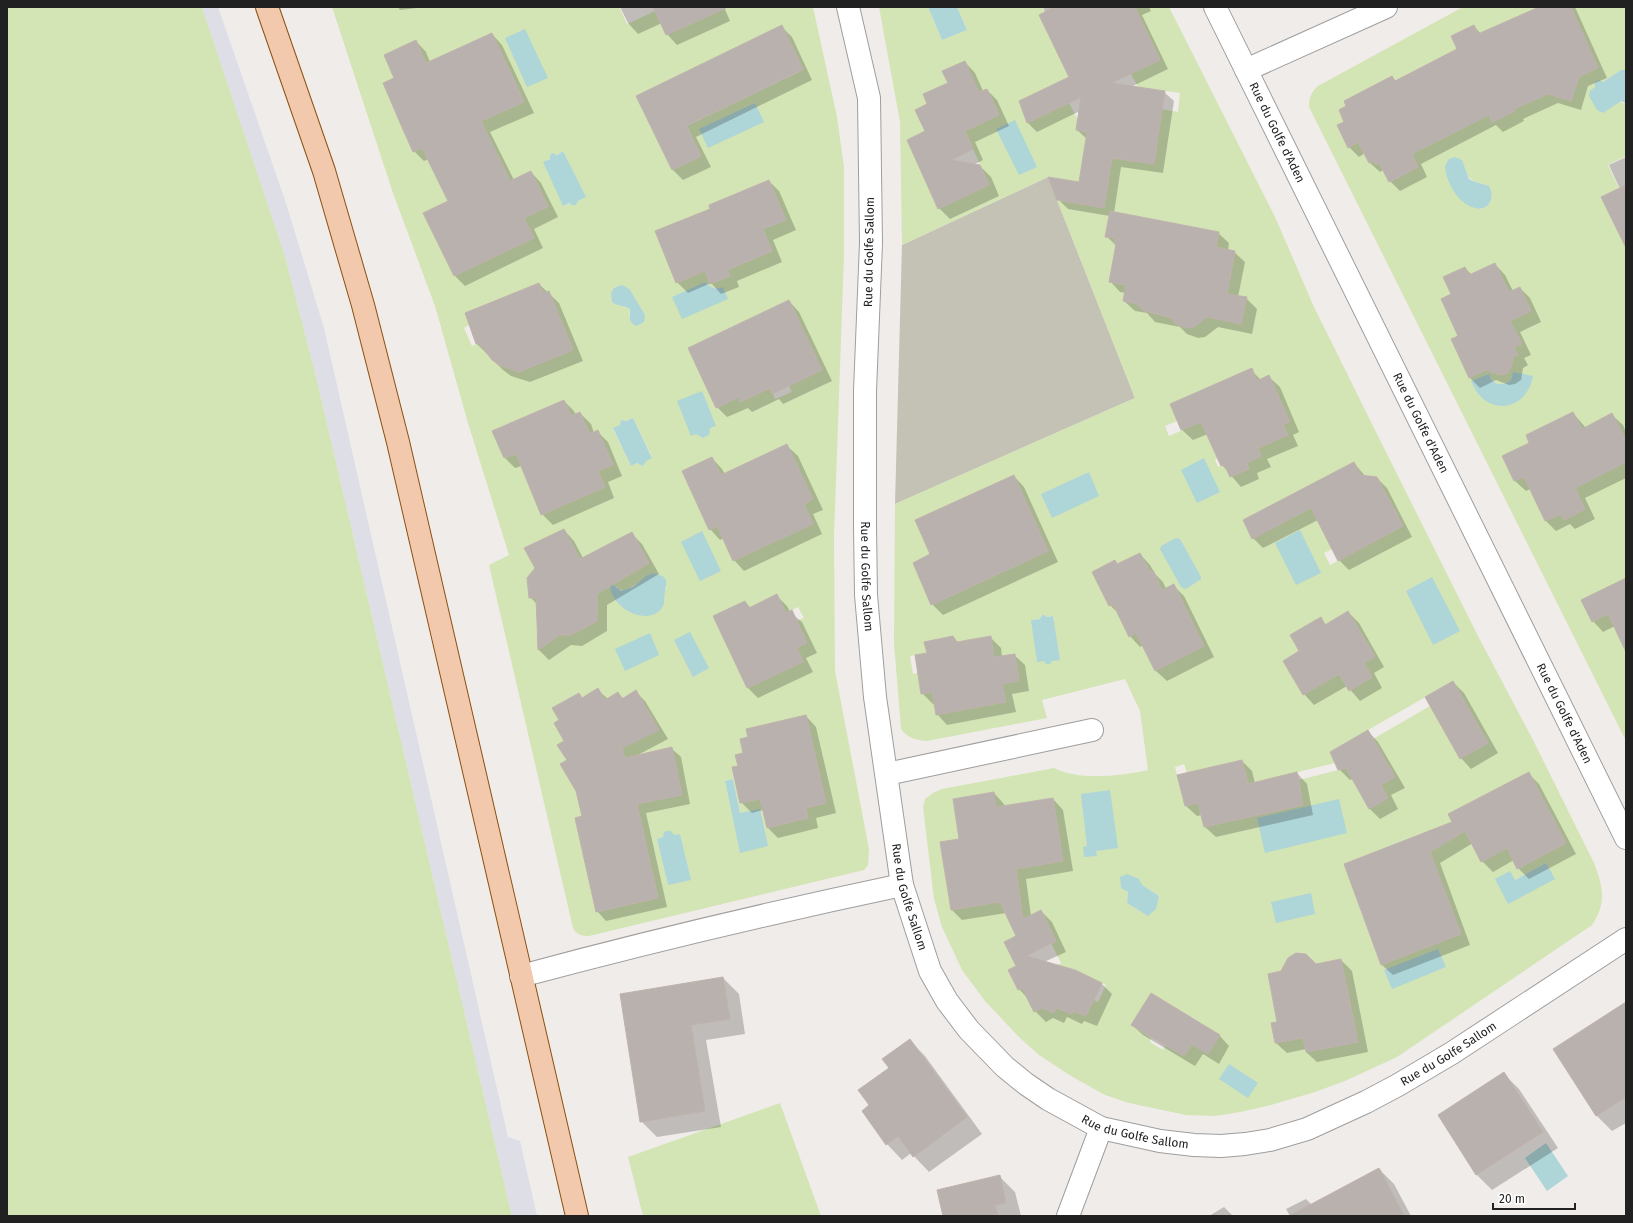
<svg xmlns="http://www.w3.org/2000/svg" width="1633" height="1223" viewBox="0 0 1633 1223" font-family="'Fira Sans',sans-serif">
<rect width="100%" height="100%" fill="#f0ece9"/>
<!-- construction -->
<path fill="#c4c1b5" d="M1048 177 1135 398 895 504 902 245Z"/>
<!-- grass -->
<path fill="#d3e4b5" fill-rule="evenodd" d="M7 7H202L285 256 316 376 512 1216H7Z
M332 7H619L627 24 655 11 666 35 720 11 719 7H813L837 117 844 167V254L834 537 835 671 869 849 868 865 864 870 589 936C581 936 577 935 573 928L489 565 509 555 468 423 435 306 393 193ZM782 25 803 70 687 126 701 156 672 170 636 96ZM492 33V82L511 73 524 102 413 151 383 83 394 78 384 55 416 40 426 63ZM563 151 585 197 564 206 544 162ZM531 171 548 206 524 218 533 238 454 276 423 213 448 201 439 182 510 181ZM769 180 786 220 763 229 772 251 727 270 730 276 710 284 705 271 715 220 709 205ZM539 283 543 293 549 291 573 350 517 373 515 367C497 370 487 357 481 342L472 346 464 328 469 325 465 314ZM621 285 638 326 629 316 630 309C624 304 616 308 612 300L614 288ZM708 286 711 288 720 289 672 297ZM789 300 822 370 789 386 792 392 775 399 770 388 741 402 739 397 716 407 688 348ZM564 400 571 416 580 412 590 434 598 431 612 465 598 471 605 487 541 515 530 447 504 458 492 431ZM633 418 652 457 645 461 643 466 638 463 631 466 613 429 620 425 622 420 626 421ZM787 445 813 499 804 504 717 526 721 475ZM632 533 649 563 617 582 614 575 597 582V621L571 635 557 634 542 642 537 637 536 598H529L527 578 535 568 524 548 580 559ZM652 573 667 587 665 592 613 597 616 586C623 599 643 577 652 573ZM777 595 786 613 798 607 804 618 797 621 807 642 797 647 803 662 747 688 713 616 745 601 749 608ZM598 689 605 700 618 692 622 699 636 690 654 722 614 746 560 764 567 760 558 745 564 741 554 723 559 720 553 708 578 693 582 698ZM748 737 818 769 826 803 806 808 808 818 767 828 760 799 740 803 738 766 735 756 743 753 740 739ZM672 749 682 795 637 804 658 898 596 912 575 818 582 816ZM733 779 740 813V852L725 781ZM680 834 668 885 657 839Z
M879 7H928L942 40 967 30 957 7H1042L1045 12 1039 15 1054 46 1131 7H1169L1275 217 1314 307 1374 428 1479 638 1533 740 1594 863C1603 886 1607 903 1592 925L1397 1057 1345 1081 1315 1092 1267 1106 1240 1112 1215 1116 1186 1115 1129 1103 1105 1095 1071 1076 1039 1055 1020 1038 985 1001 962 970 942 927 934 899 923 807 925 799 933 793 942 789 1054 768C1078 781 1122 776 1148 770L1140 711 1125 679 1042 700 1047 718 927 741C915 740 908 738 901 729L894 643 895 504 1135 398 1057 200 1104 208 1107 187 1048 177 902 245 900 122ZM1149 38 1131 74 1138 87 1180 93 1178 112 1162 109 1153 164 1102 157 1083 161 1087 132 1076 130 1078 120 1069 103 1027 123 1019 101ZM942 71 979 92 987 89 999 115 965 131 989 185 938 209 907 140 925 131 927 104 923 94 948 83ZM1111 211 1219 232 1216 247 1235 251 1227 294 1246 298 1241 324 1202 316 1201 322C1190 331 1179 328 1171 318L1144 311 1126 285 1109 282 1113 262 1123 246 1114 244 1115 238 1105 236ZM1252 368 1257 381 1269 376 1289 422 1283 425 1288 435 1258 448 1261 456 1247 463 1249 469 1230 477 1224 464 1218 467 1215 460 1218 458 1201 422 1169 436 1165 426 1177 421 1170 404ZM1014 475 1048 551 932 605 913 563 930 554ZM1361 475 1377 477 1403 526 1330 565 1324 553 1332 549 1322 502ZM1140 553 1150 572 1153 570 1162 590 1174 584 1204 646 1155 671 1136 633 1129 637 1117 602 1115 560 1117 564ZM1348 611 1375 656 1364 663 1372 677 1349 691 1339 674 1303 695 1283 661 1299 651 1290 635 1320 618 1325 625ZM1042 615H1044L1047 617 1053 616 1059 660 1037 661 1032 620 1040 619ZM953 636 957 642 990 636 994 657 1015 654 1019 680 1002 684 1005 702 936 714 932 692 921 694 918 673 913 674 910 656 927 653 924 642ZM1453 681 1488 743 1460 759 1430 706 1373 739 1395 777 1381 785 1388 798 1369 809 1346 768 1299 780 1303 805 1205 827 1198 803 1185 806 1175 767 1184 764 1187 773 1242 760 1248 784 1335 763 1330 752ZM1529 773 1566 843 1518 869 1507 848 1481 861 1465 831ZM994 792 996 807 1053 798 1063 861 1016 869 980 905 951 910 940 842 959 839 953 799ZM1422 833 1436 868 1417 876 1461 934 1381 965 1360 909 1372 904 1356 895 1344 864ZM1546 863 1508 904 1515 880ZM1142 885 1159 896 1148 916 1127 903 1128 892ZM1041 910 1056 941 1051 943 1061 963 1058 965 1061 972 1068 968 1075 970 1080 978 1087 976 1106 985 1098 1002 1094 1000 1086 1016 1073 1011 1072 1014 1056 1008 1054 1013 1042 1008 1022 988 1018 990 1008 970 1016 966 1004 942 1016 936 1025 918ZM1296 953C1306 952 1311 956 1314 965L1341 959 1358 1042 1306 1052 1303 1038 1275 1043 1271 1023 1277 1022 1268 974 1285 970 1288 958ZM1446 967 1392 988 1384 970ZM1151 993 1165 1002 1189 1022 1192 1017 1219 1035 1208 1054 1192 1044 1184 1056 1166 1045 1163 1050 1150 1042 1151 1038 1131 1025Z
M1463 7H1539L1491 29 1524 104 1548 94 1571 101 1579 77 1571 7H1626V70H1621L1603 82 1600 80 1622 103 1626 104V156L1608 165 1619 188 1601 197 1626 248V441L1612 414 1582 429 1573 412 1526 435 1529 443 1502 457 1514 481 1525 476 1549 500 1538 506 1545 521 1561 514 1564 519 1585 509 1575 488 1626 462V741L1309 107C1309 98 1311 92 1318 86ZM1474 25 1515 111 1493 122 1451 36ZM1437 59 1457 97 1455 132 1434 143 1430 135 1408 147 1418 167 1390 182 1379 163 1376 165 1374 161 1369 163 1358 142 1348 147 1337 125 1344 122 1339 111 1346 106 1344 101 1392 76 1395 81ZM1465 167C1466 178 1473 182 1484 184L1481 209C1462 206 1451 189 1446 172ZM1495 263 1509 292 1520 287 1531 311 1510 321 1521 344 1514 347 1518 355 1510 358 1512 366C1508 376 1496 378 1491 368L1469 378 1451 340 1458 336 1441 300 1451 294 1443 278 1465 267 1469 275ZM1513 372 1533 377 1480 396 1471 381 1489 374C1493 385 1502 387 1511 380Z
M780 1103 821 1216H643L628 1157Z"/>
<!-- plaza -->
<path fill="#dddee6" d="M202 7H218L286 203 324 328 508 1137 520 1141 537 1216H512L316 376 285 256Z"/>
<!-- water -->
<path fill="#aed5d8" d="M928 7H957L967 30 942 40Z
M525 29 548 78 527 87 505 38Z
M1621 70H1626V104L1621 101 1603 113 1597 110 1589 96 1590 91 1595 87V82L1599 80 1603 82Z
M755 103 764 122 708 148 699 129Z
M1015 120 1037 167 1019 175 996 129Z
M563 151 586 197 578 201 576 205H571L570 203 563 206 543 162 550 159V156L552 153 557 155Z
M1455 157 1462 160 1469 179 1473 181 1489 186C1495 196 1490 212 1475 208 1458 204 1446 182 1445 166L1449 159Z
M705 282C710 288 716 290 723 287L728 299 682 319 672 297Z
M621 285 626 287 630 290 645 315 644 322 636 326C628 322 630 317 630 309 625 305 618 307 612 302L611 293 614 288Z
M1513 372 1533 376C1526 414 1484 416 1471 381L1489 374C1492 385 1503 387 1511 380Z
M702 391 716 426 710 428 709 435 703 438 696 434 691 436 677 401Z
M633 418 652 458 646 461 643 466 637 463 631 466 613 428 620 425 621 420 626 421Z
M1204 458 1220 492 1197 503 1181 470Z
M1089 472 1099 496 1052 518 1041 494Z
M1300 530 1321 573 1296 585 1275 543Z
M702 531 721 571 700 581 681 542Z
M1176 538 1180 539 1201 577V579L1186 589 1181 587 1160 549 1161 546Z
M652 573C666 576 668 578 665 592 663 598 666 604 661 609 646 627 611 607 610 586L612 584 621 591 633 587 646 576Z
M1432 577 1460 631 1433 645 1406 591Z
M1042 615H1044L1047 617 1053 616 1060 660 1052 661 1050 664H1046L1044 661 1037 662 1031 620 1040 619Z
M690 632 709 668 693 677 674 640Z
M650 633 659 655 625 671 615 649Z
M733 779 740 813 760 809 768 846 740 853 725 781Z
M1110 790 1118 848 1096 851 1097 856 1084 857 1083 847 1087 846 1081 794Z
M1339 799 1347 833 1265 853 1257 818Z
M667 831H671L674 835 680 834 691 880 668 885 657 839 663 837 664 832Z
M1546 863 1555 879 1508 904 1495 879 1510 871 1515 880Z
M1127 874 1139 879 1142 885 1159 896 1156 909 1148 916 1127 903 1128 892 1121 888 1120 877Z
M1311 893 1315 914 1276 923 1271 902Z
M1438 949 1446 967 1392 989 1384 970Z
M1229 1064 1258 1083 1248 1098 1219 1079Z
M1546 1143 1568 1176 1547 1191 1525 1158Z"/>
<!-- shadow -->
<path fill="#0003" d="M398 7H426L400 10Z
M620 7H724L730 21 677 45 667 34 662 23 638 34 628 23Z
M1043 7H1149L1151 11 1142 15 1168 69 1131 87 1164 92 1174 101 1163 173 1121 167 1114 213 1218 233 1229 243 1228 250 1234 252 1245 262 1238 297 1246 298 1257 309 1252 334 1218 327 1205 337 1198 338 1187 334 1180 327 1155 322 1147 313 1135 311 1124 301 1126 293 1120 292 1110 281 1117 246 1106 236 1110 216 1068 209 1058 199 1080 184 1087 139 1077 130 1080 111 1037 132 1028 123 1020 101 1070 77Z
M1541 7H1575L1607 78 1588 86 1581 110 1558 103 1523 119 1524 121 1503 132 1496 125 1421 164 1427 177 1400 191 1390 181 1383 170 1380 172 1370 163 1365 153 1359 157 1349 147 1346 122 1392 77 1396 81 1458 49 1474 26 1481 34Z
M781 26 792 37 812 80 696 137 711 167 683 180 673 170 638 96Z
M492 34 502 45 534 113 490 132 514 180 531 172 541 183 558 217 534 229 543 248 465 286 455 276 424 213 449 201 428 159 424 161 414 151 395 79 416 41 426 52 430 62Z
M965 62 975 73 983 91 987 90 997 100 1009 126 975 142 983 160 973 165 980 166 991 177 999 196 950 219 939 208 926 132 928 105 949 83Z
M1626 157V246L1620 189 1609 165Z
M769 181 779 191 796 230 773 240 782 262 737 281 739 287 721 294 711 283 688 293 677 282 712 210Z
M1495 264 1505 275 1513 291 1520 288 1530 298 1541 322 1520 332 1531 355 1524 358 1528 365 1523 368 1521 380 1515 384 1509 385 1496 380 1480 388 1470 378 1452 340 1459 337 1452 295 1465 268 1472 275Z
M539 284 559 303 583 361 530 382 511 376 503 370 477 344 466 314Z
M789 301 799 312 832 381 783 404 779 399 752 412 748 408 727 417 717 407Z
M1253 372 1261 380 1269 377 1280 387 1299 432 1293 435 1298 446 1267 459 1271 467 1257 473 1259 479 1241 487 1222 465 1208 434 1193 440 1182 430 1171 404Z
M564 401 574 411 576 415 580 413 591 424 594 433 598 432 608 442 622 476 608 482 614 498 553 525 542 514 522 466 515 468 505 458 493 431Z
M1573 413 1586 428 1612 415 1623 425 1626 432V478L1585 498 1595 519 1575 529 1570 524 1556 531 1546 521 1530 489 1526 491 1515 481 1503 457 1531 444Z
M787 446 798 456 823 510 813 514 822 534 744 571 734 560 724 538 720 540 710 529 712 458 722 469 725 474Z
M1354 463 1366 477 1377 478 1387 488 1412 537 1349 570 1339 560 1318 520 1263 548 1253 538Z
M1014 476 1024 487 1058 562 943 615 932 604V555Z
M564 530 574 541 583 558 632 534 642 544 659 574 607 605V631L582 646 571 645 549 660 539 650 537 604 530 597Z
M1140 554 1150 565 1155 574 1163 582 1166 589 1173 585 1184 596 1214 657 1167 681 1156 671 1143 645 1140 647 1130 636 1119 614 1110 605 1115 561 1118 565Z
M1626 579V649L1615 626 1603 632 1593 621Z
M777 596 787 606 790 612 802 622 817 653 806 658 813 672 758 698 748 688 745 602 751 608Z
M1348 612 1359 623 1384 667 1374 673 1382 688 1360 701 1347 686 1314 705 1304 694 1300 652 1320 619 1327 625Z
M990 637 1001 648 1002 657 1014 655 1025 665 1029 691 1012 694 1016 712 947 725 937 714 935 704H933L922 693 928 654 954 639 958 643Z
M1453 682 1464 693 1498 753 1471 769 1461 758Z
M598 690 608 699 618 693 624 699 636 692 645 701 668 739 634 757 671 748 681 757 690 804 646 813 667 907 606 921 597 911 584 817 568 760 561 720 578 694 583 699Z
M806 716 816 727 836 813 816 818 818 828 778 838 767 827 763 810 752 813 741 802 739 767 744 754Z
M1368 731 1378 742 1405 788 1391 795 1398 809 1380 819 1369 808 1353 779 1350 780 1339 769Z
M1242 761 1252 771 1255 783 1297 773 1307 784 1313 815 1216 837 1205 827 1202 815 1197 816 1186 806Z
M1529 774 1539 784 1576 854 1529 879 1518 868 1514 860 1493 872 1482 861 1473 843 1440 863 1470 945 1393 975 1382 965 1345 865 1453 822Z
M994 793 1004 804 1005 807 1053 799 1063 810 1073 871 1026 879 1031 916 1041 911 1052 922 1066 952 1044 962 1101 983 1112 994 1097 1026 1084 1021 1082 1024 1067 1017 1064 1023 1053 1018 1046 1022 1035 1011 1029 1000 1019 989 1017 966 1018 936 1006 913 962 920 952 910 960 840Z
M1341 960 1352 971 1368 1052 1317 1062 1306 1052V1049L1287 1053 1276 1043 1282 972Z
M723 978 739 994 745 1034 706 1040 721 1127 657 1137 641 1121 621 995Z
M1626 1015V1123L1612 1131 1597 1116 1555 1049Z
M1132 1025 1219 1035 1229 1046 1219 1064 1203 1054 1195 1066 1143 1035Z
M909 1040 925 1056 982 1134 929 1172 911 1153 902 1160 887 1144 871 1106 890 1069Z
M1504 1074 1519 1089 1558 1148 1492 1190 1477 1175 1439 1116Z
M1379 1169 1394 1184 1411 1216H1290L1286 1209 1306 1199 1312 1205Z
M1000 1177 1015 1192 1021 1216H944Z
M1224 1207 1233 1216H1209Z"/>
<!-- building -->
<path fill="#b9b1ae" stroke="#c0b2ac" d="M653 7H728L666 35Z
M1055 7H1135L1160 60 1111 83 1165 91 1154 164 1112 158 1104 208 1057 200 1048 177 1079 182 1087 132 1076 130 1081 97 1027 123 1019 101 1069 77 1039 15Z
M1539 7H1571L1598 68 1579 77 1571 101 1548 94 1514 109 1515 111 1492 122 1489 115 1412 154 1418 167 1389 182 1379 163 1376 165 1374 161 1369 163 1358 142 1348 148 1337 125 1344 122 1339 110 1346 106 1344 101 1392 76 1395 81 1457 49 1451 36 1474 25 1478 34Z
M782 25 803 69 686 126 701 156 672 170 636 96Z
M492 33 524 102 481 121 510 181 531 171 548 207 524 218 534 238 454 276 423 213 448 201 422 148 413 152 401 125 383 83 394 78 384 55 416 40 426 63Z
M965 61 979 92 987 89 999 115 965 131 973 149 951 160 980 165 989 185 938 209 907 140 925 131 915 110 927 104 923 94 948 83 942 71Z
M769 180 786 220 763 229 772 251 727 270 730 276 710 284 705 271 676 283 655 231 710 209 709 205Z
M1626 185V248L1601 197Z
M1110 211 1219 232 1216 247 1235 251 1227 294 1247 297 1241 324 1207 317 1194 327 1186 328 1176 324 1170 317 1144 311 1137 304 1123 301 1126 285 1109 282 1116 244H1114L1115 238 1105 237Z
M1495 263 1509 292 1520 287 1531 311 1510 321 1522 344 1514 347 1518 355 1513 357 1512 366 1508 373 1501 375 1485 370 1469 378 1451 339 1458 336 1441 299 1451 294 1443 277 1465 267 1469 275Z
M539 283 543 293 549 291 573 350 519 372 499 365 492 360 479 343 476 344 465 313Z
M789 300 822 370 772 394 770 388 740 402 739 397 716 408 688 348Z
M1252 368 1257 381 1269 375 1290 422 1283 425 1288 435 1258 448 1261 456 1247 463 1249 469 1230 477 1224 464 1221 466 1201 422 1181 430 1170 404Z
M564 400 571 416 580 412 590 434 598 430 613 465 598 471 605 487 541 515 516 454 504 458 492 431Z
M1573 412 1582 429 1612 413 1626 441V462L1575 488 1585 509 1564 520 1561 514 1545 521 1524 477 1514 481 1502 456 1529 443 1526 435Z
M787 444 813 499 804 504 813 524 733 561 717 526 709 530 682 471 712 457 721 475Z
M1354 462 1361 475 1377 477 1403 526 1338 561 1311 508 1252 539 1243 520Z
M1014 475 1048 551 931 605 913 563 930 554 915 520Z
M564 529 580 559 632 532 649 563 597 594V621L571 635H560L538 650 536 598H529L527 578 535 568 524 548Z
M1140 553 1150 572 1153 570 1162 590 1174 584 1204 646 1155 671 1136 633 1129 637 1113 604 1109 606 1092 572 1115 560 1117 564Z
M1626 578V652L1608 614 1592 622 1581 600Z
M777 594 786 613 792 610 807 643 797 647 803 662 747 688 713 616 745 601 749 608Z
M1348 611 1375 657 1364 663 1372 677 1349 691 1339 674 1303 695 1283 661 1299 651 1290 635 1321 617 1325 625Z
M953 636 957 642 991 636 994 657 1015 654 1019 681 1002 684 1006 702 936 715 932 692 921 694 915 655 927 653 924 642Z
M1453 681 1488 743 1460 759 1425 697Z
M598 688 605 700 618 692 622 699 636 690 659 730 622 748 625 758 672 747 682 795 637 804 658 898 596 912 575 818 582 816 576 791 560 764 567 760 557 745 564 741 554 723 559 720 552 708 579 693 582 698Z
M806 715 826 803 806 808 808 818 767 828 760 799 740 803 732 767 738 766 735 755 743 753 740 739 748 737 746 729Z
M1368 730 1395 777 1381 785 1388 798 1369 809 1346 768 1338 770 1330 752Z
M1242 760 1248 784 1297 772 1303 805 1204 827 1198 803 1185 806 1177 775Z
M1529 772 1566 843 1517 869 1507 848 1481 862 1465 831 1430 852 1461 934 1381 965 1344 864 1452 822 1448 814Z
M994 792 996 807 1053 798 1063 861 1016 869 1023 919 1041 910 1056 941 1026 956 1075 970 1102 983 1086 1016 1073 1011 1072 1014 1056 1008 1054 1013 1042 1008 1034 1012 1022 988 1018 990 1008 970 1016 966 1004 942 1016 936 1000 902 951 910 940 842 959 839 953 799Z
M1296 953 1306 954 1316 964 1341 959 1358 1042 1306 1052 1303 1038 1275 1043 1271 1023 1277 1022 1268 974 1281 971 1288 958Z
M723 977 730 1019 691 1025 705 1111 640 1122 620 994Z
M1151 993 1220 1035 1208 1054 1192 1044 1184 1056 1131 1025Z
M1626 1002V1097L1596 1116 1553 1049Z
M910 1039 967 1117 913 1157 898 1136 886 1145 862 1111 869 1105 858 1090 889 1068 882 1059Z
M1504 1072 1543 1132 1476 1175 1438 1115Z
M1379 1168 1404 1216H1289Z
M1000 1175 1006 1203 995 1205 998 1216H943L937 1190Z"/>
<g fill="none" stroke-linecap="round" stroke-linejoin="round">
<defs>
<g id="minor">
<path id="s1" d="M848 7 869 98 871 243 865 391V527L866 595 875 697 902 885 930 971 947 1001 969 1030 1005 1067 1026 1084 1048 1099 1101 1128 1160 1141 1194 1145 1221 1146 1245 1144 1270 1140 1307 1129 1366 1102 1398 1085 1452 1053 1626 939"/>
<path id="s2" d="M1215 7 1626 838"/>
<path d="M1246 70 1386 7"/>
<path d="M887 774 1092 730"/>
<path d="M521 976C647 942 774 912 902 885"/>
<path d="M1068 1216 1101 1128"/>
</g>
<path id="major" d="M267 7 324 171 363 305 398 442 577 1216"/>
</defs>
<!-- minor casing -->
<use href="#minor" stroke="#9e9e9e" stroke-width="24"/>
<!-- major casing -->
<use href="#major" stroke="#8c5012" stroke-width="24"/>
<!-- minor -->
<use href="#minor" stroke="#fff" stroke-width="22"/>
<!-- major -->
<use href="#major" stroke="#f2c9ac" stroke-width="22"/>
</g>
<g text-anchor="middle" stroke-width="3" stroke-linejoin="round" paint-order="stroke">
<!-- street labels -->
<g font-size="12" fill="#212121" stroke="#fff">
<text dy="4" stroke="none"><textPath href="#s2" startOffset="140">Rue du Golfe d'Aden</textPath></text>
<text transform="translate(869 252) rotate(-89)" y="4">Rue du Golfe Sallom</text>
<text dy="4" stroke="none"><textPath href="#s2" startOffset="464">Rue du Golfe d'Aden</textPath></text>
<text dy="4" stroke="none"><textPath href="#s1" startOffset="572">Rue du Golfe Sallom</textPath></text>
<text dy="4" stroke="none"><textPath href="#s2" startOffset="788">Rue du Golfe d'Aden</textPath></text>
<text dy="4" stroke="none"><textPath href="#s1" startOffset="896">Rue du Golfe Sallom</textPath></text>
<text dy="4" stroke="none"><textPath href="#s1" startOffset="1580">Rue du Golfe Sallom</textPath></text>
<text dy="4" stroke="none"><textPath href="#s1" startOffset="1244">Rue du Golfe Sallom</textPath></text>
</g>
</g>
<!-- border -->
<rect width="1633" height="1223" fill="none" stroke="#212121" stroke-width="16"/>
<!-- scale -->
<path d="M1493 1203v6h82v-6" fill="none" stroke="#212121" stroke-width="2"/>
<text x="1499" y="1203" font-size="12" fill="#212121" stroke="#ffffff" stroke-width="3" paint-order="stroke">20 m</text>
</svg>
